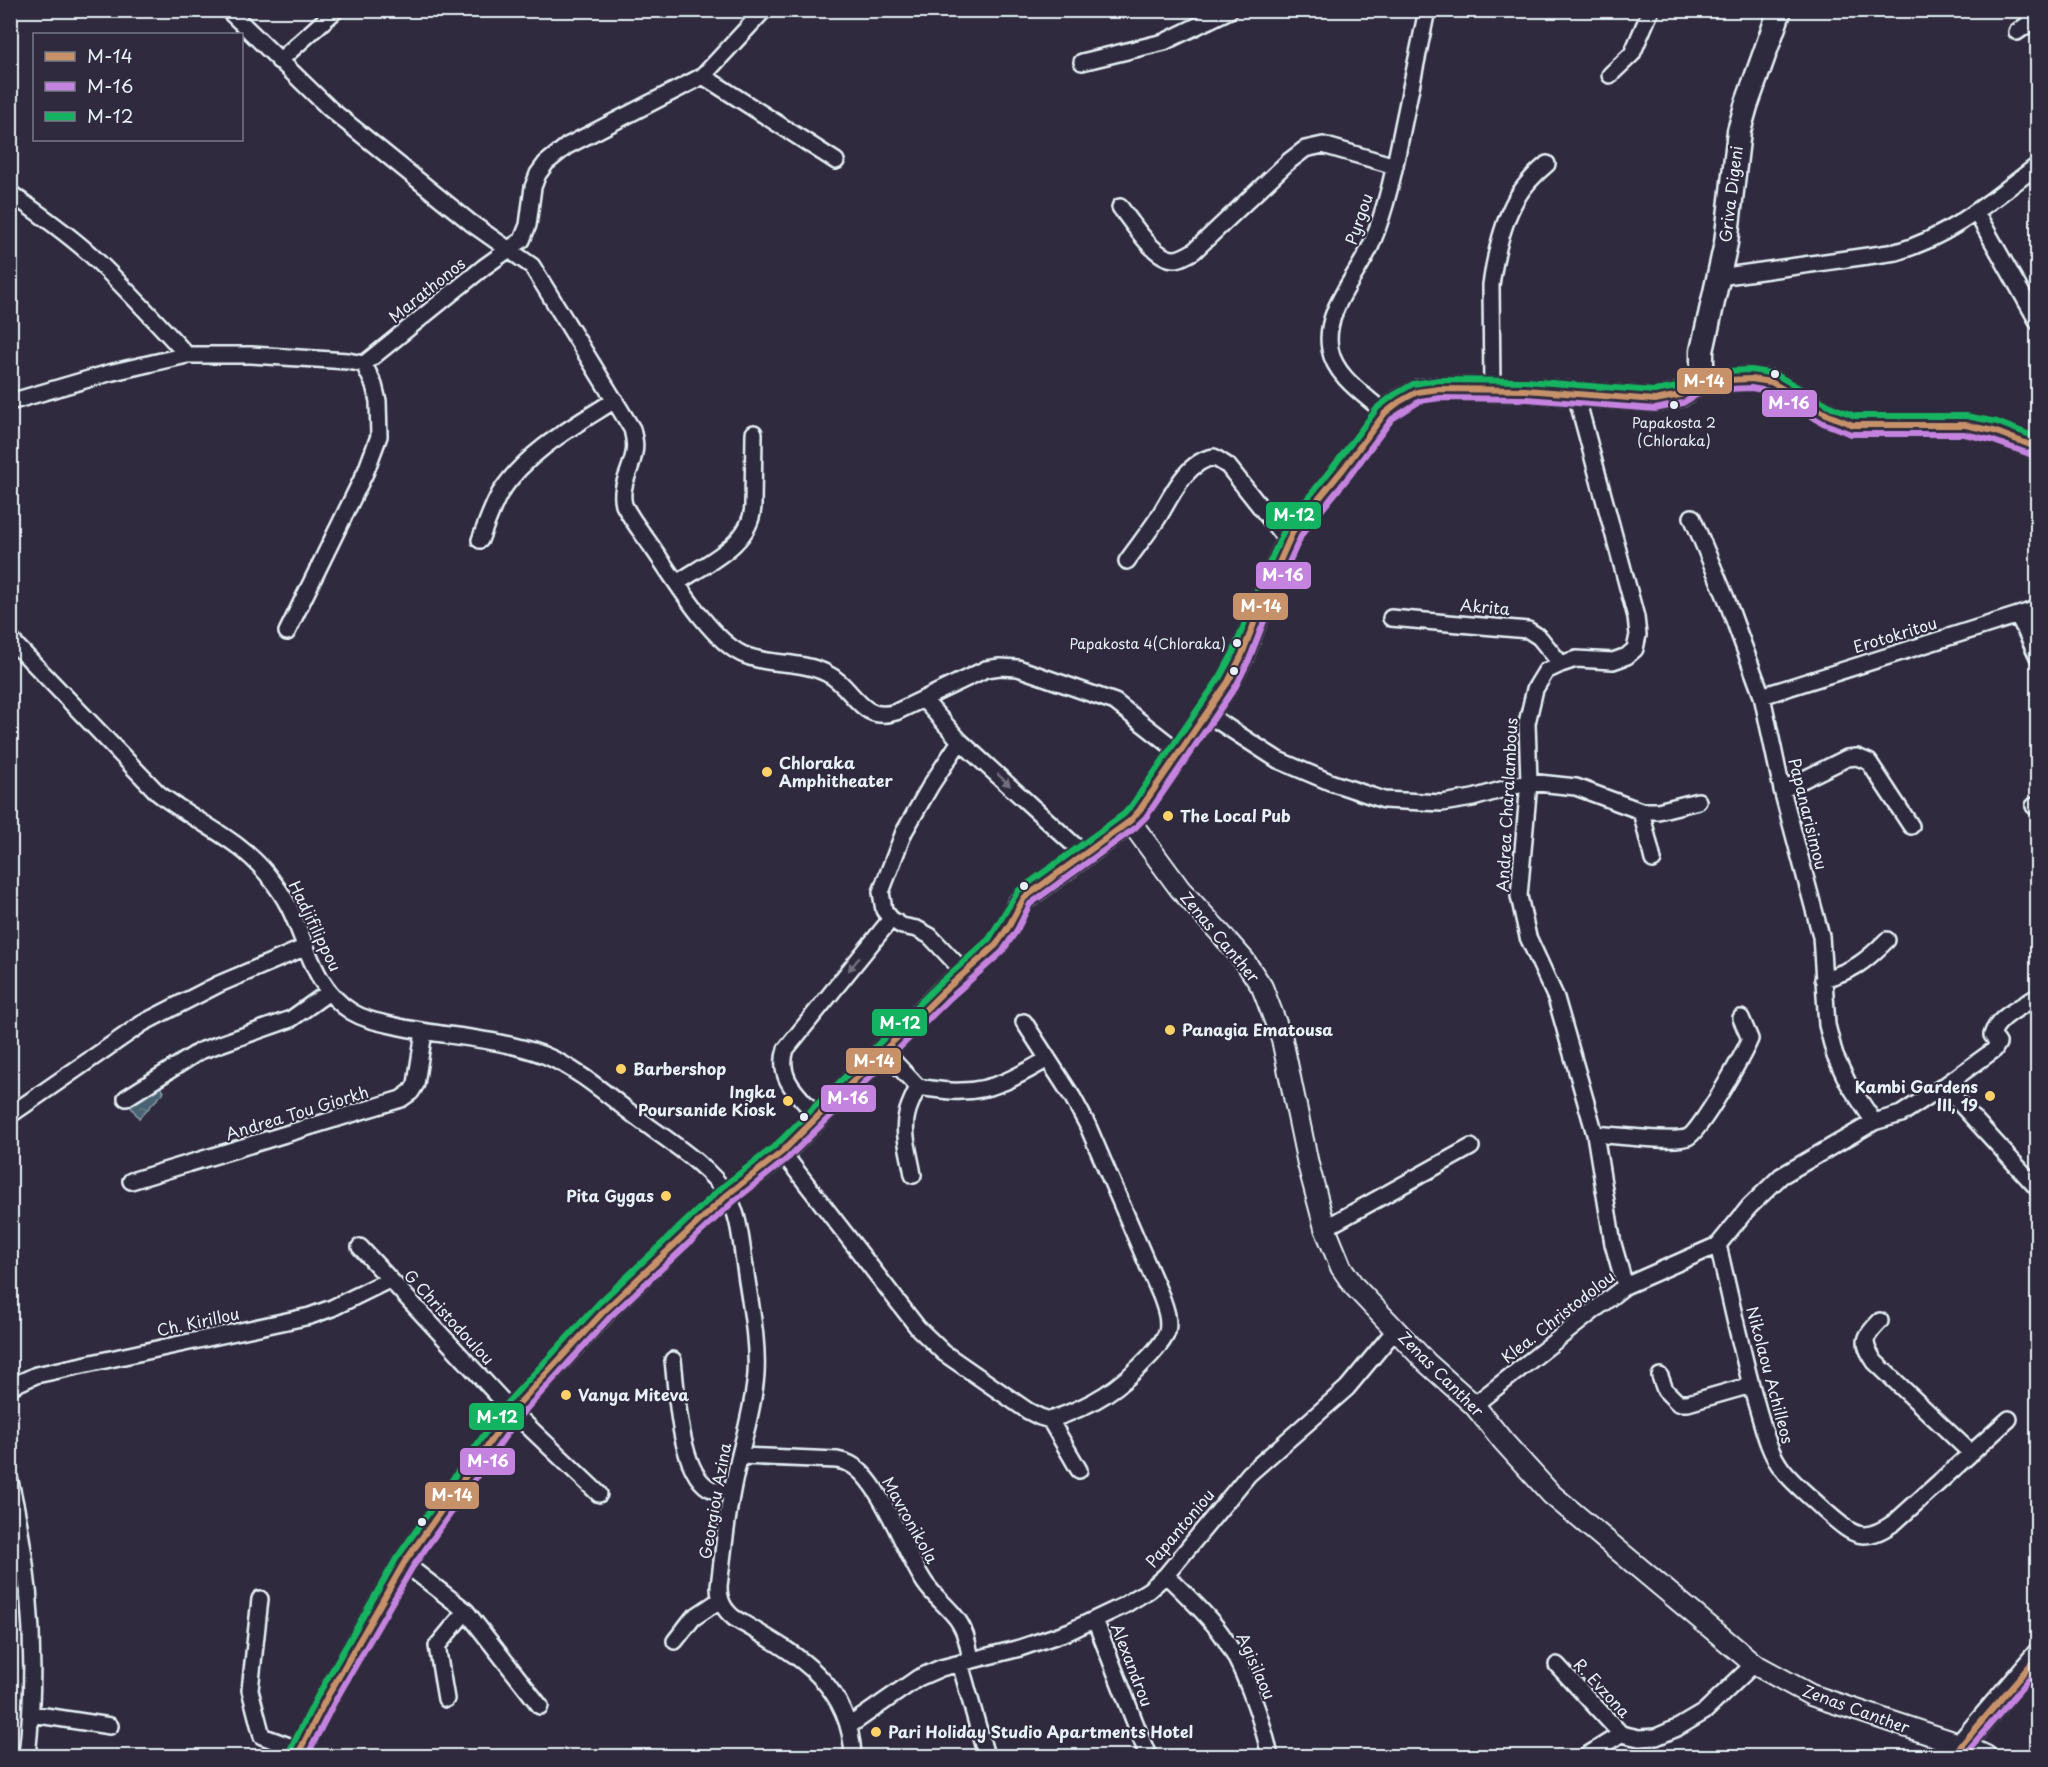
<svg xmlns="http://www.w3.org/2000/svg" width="2048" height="1767" viewBox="0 0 2048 1767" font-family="'Playpen Sans',sans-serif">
<defs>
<pattern id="water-ripples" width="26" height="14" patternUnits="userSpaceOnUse" patternTransform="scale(1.5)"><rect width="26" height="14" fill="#4a6472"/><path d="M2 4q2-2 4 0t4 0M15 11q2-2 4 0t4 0" fill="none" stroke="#647b87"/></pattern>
</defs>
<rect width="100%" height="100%" fill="#2f2a3d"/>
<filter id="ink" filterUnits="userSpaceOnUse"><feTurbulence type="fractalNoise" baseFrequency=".0167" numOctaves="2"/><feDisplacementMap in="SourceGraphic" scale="12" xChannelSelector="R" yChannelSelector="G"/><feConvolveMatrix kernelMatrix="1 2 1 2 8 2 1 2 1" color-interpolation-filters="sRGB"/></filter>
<g filter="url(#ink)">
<!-- water -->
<path fill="url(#water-ripples)" stroke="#899ca8" stroke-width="1.5" d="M159 1084 164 1092 139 1118 127 1102Z"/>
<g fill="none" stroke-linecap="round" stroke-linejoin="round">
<defs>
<path id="minor" d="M228 10 330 109 471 223 532 266 632 429C634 438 636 445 634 453 631 472 619 486 624 505 632 521 644 535 654 550 675 580 710 639 742 654 768 666 800 660 826 673 854 686 860 724 896 712L986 669 1000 667 1018 668 1115 702 1179 752
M2017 32 2038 17
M279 61 336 10
M1082 62 1164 42 1230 10
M1610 75 1632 54 1651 10
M703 76 836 161
M10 193C38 213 66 232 91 255 125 287 156 321 187 355
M1120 207C1132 222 1155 261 1176 259 1182 258 1189 254 1194 251L1288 162 1305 149 1323 145 1395 166
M1976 212 2038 322
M1719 277 1896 252C1950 237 1993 199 2038 165
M1492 389 1491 285C1495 257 1502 224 1516 199 1524 185 1535 174 1547 164
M1576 395 1636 617 1638 635 1635 649 1627 656 1613 661 1576 659 1561 664 1546 671 1535 689 1527 723 1529 782 1519 896 1528 937 1556 998 1595 1134 1613 1244 1625 1286
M10 402 109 373 187 355H251L348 361 364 364 484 267 522 240 528 225 533 187 538 174 546 163 567 146 703 76 764 10
M1385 413C1365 395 1335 377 1330 349 1323 311 1357 277 1371 245 1387 207 1395 166 1403 126 1411 88 1419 49 1427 10
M1692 517 1726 598 1762 696 1782 790 1821 936 1827 1025 1835 1056 1848 1083 1874 1122
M480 540C486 525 492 507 500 493 527 451 574 426 615 400
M1127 561C1137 547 1148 533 1158 518 1171 497 1186 461 1214 457L1228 466 1288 542
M677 583C706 563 751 545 753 506L754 433
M2018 615 2038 657
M1391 618 1528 630 1539 637 1561 664
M287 632 366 471 379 436 378 401 374 385 364 364
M10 639 158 793C194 821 238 838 267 874 275 884 283 895 289 907 307 943 314 989 352 1012 367 1021 383 1023 400 1027 448 1037 498 1038 544 1055 579 1069 613 1100 643 1122 670 1142 710 1167 728 1196 740 1217 741 1244 745 1267 750 1303 758 1339 756 1374 753 1414 739 1452 732 1491 726 1522 723 1555 719 1586 719 1600 723 1609 734 1618 792 1652 850 1680 853 1756
M1762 696 2031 611 2038 608
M924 700 960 741 1084 854
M1207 714 1278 760 1330 782 1384 800 1442 803 1473 798 1529 782 1576 787 1641 811H1658L1698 801
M960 741 931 785 904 832 881 892 884 910 891 919 902 926 917 929 930 936 965 973
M1782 790 1847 758 1857 757 1869 762 1911 826
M2034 806 2038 805
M1641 811 1653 860
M1823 979C1853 971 1865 962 1887 940
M1024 1022 1073 1098 1087 1124 1161 1296C1165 1307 1170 1320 1167 1332 1164 1341 1157 1348 1151 1355 1119 1389 1094 1405 1050 1420
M884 1051 918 1087C914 1096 909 1105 907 1114 902 1133 910 1155 913 1175
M1944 1086 2038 1189
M918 1087C932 1089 947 1092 961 1091 994 1091 1020 1075 1048 1059
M126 1098 200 1051 291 1019 329 992
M10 1115 143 1023 219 984 306 947
M818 1117C800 1096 776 1080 786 1049L891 919
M1595 1134C1612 1135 1675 1143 1688 1137 1700 1132 1743 1055 1750 1039L1741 1018
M782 1152 918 1328 944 1353 1028 1411 1040 1417 1050 1420 1079 1470
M131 1181 401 1099 411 1092 416 1084 424 1032
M1325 1228 1471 1147
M1718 1245C1731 1300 1742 1356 1758 1410 1764 1430 1769 1452 1782 1469 1794 1485 1811 1497 1825 1511 1853 1535 1862 1545 1895 1522L2009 1419
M360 1247 512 1411 599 1494
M1880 1321C1864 1338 1861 1341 1875 1362L1971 1453
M673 1360C677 1392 679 1477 713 1490 718 1492 726 1490 732 1489
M1660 1376 1665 1390 1678 1403H1688L1751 1385
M10 1387 36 1375 310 1316 332 1308 389 1280
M1474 1405 1625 1286 1718 1245 1749 1207 1781 1176 1874 1122 1901 1114 1944 1086 1994 1050 1998 1043 1992 1035C1997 1017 2023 1006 2038 996
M740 1456 837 1460C841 1461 846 1462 850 1464 881 1480 905 1554 925 1583 933 1595 944 1603 953 1614 965 1627 968 1643 971 1660
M10 1481C31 1571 37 1666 27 1756
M404 1563 466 1611 437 1646 446 1699
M1166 1575C1184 1593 1204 1611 1220 1632 1243 1663 1262 1719 1270 1756
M260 1599 250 1690 262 1736 300 1750
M466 1611 540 1706
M1095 1620 1148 1756
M675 1641 693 1618 720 1600
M960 1663 986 1756
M1557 1665 1621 1734 1639 1738 1656 1737 1677 1728 1704 1712 1754 1664
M32 1714 110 1726
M849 1726 918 1678 941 1668 1020 1648 1070 1631 1123 1606 1149 1590 1166 1575 1249 1474 1347 1388 1396 1329
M1586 1756 1621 1734"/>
<path id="tertiary" d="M1130 821 1180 889 1223 936 1244 960 1262 987 1282 1039 1308 1164 1325 1228 1341 1267 1354 1286 1427 1363 1474 1405 1503 1441 1551 1494 1754 1664 1811 1695 1962 1745 1986 1756"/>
<path id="secondary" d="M1702 381V351L1726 243 1739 131 1746 106 1780 10
M297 1756 326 1699 404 1563 512 1411 605 1310 727 1195 782 1152 943 992 996 945 1009 926 1019 905 1024 898 1130 821 1139 811 1228 682 1241 657 1267 590 1294 529 1344 468 1385 413 1399 402 1417 392 1439 389 1526 390 1655 400 1680 395 1702 381 1751 379 1771 382 1828 415 1853 425H1965L1994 431 2038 448
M1952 1756 2038 1655"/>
</defs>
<!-- minor casing -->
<use href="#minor" stroke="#e8f1f8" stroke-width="20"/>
<!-- tertiary casing -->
<use href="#tertiary" stroke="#e8f1f8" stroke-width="24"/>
<!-- secondary casing -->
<use href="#secondary" stroke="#e8f1f8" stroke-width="27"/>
<!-- minor -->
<use href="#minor" stroke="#2f2a3d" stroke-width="15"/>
<!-- tertiary -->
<use href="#tertiary" stroke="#2f2a3d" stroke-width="20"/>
<!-- secondary -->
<use href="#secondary" stroke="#2f2a3d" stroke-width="22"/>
<defs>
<path id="bus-1" d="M297 1756 326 1699 404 1563 512 1411 605 1310 727 1195 782 1152 943 992 996 945 1009 926 1024 898 1130 821 1139 811 1228 682 1241 657 1267 590 1294 529 1344 468 1385 413 1399 402 1417 392 1439 389 1526 390 1655 400 1680 395 1702 381 1751 379 1771 382 1828 415 1853 425H1965L1994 431 2038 448
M1952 1756 2038 1656"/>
<path id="bus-2" d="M307 1756 334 1703 412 1568 519 1417 611 1316 733 1202 788 1158 949 999 1002 952 1017 930 1030 904 1135 828 1146 817 1236 686 1249 660 1275 593 1302 534 1351 474 1392 419 1420 401 1440 398 1526 399 1655 409 1683 403 1705 390 1751 388 1768 391 1823 423 1851 434H1964L1991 440 2035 456
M1963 1756 2038 1669"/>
<path id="bus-3" d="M289 1752 318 1695 396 1559 505 1405 599 1303 721 1188 776 1145 937 986 989 939 1018 891 1124 814 1132 805 1220 677 1233 653 1259 586 1287 524 1337 462 1378 407 1394 395 1413 384 1439 380 1526 381 1654 391 1677 387 1700 372 1751 370 1775 374 1832 407 1855 416H1966L1997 422 2038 438"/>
</defs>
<!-- bus-1 casing -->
<use href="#bus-1" stroke="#2f2a3d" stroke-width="10"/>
<!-- bus-2 casing -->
<use href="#bus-2" stroke="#2f2a3d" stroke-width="10"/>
<!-- bus-3 casing -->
<use href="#bus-3" stroke="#2f2a3d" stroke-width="10"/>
<!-- bus-1 -->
<use href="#bus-1" stroke="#c7916a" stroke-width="6"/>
<!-- bus-2 -->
<use href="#bus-2" stroke="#c483df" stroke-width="6"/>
<!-- bus-3 -->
<use href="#bus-3" stroke="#13b361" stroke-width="6"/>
</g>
<!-- one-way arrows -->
<defs><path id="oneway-solid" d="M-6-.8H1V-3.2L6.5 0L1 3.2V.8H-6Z" transform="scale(1.5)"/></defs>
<g fill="#70707e">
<use href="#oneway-solid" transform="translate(1004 780) rotate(43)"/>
<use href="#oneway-solid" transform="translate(854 964) rotate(130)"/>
</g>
</g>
<!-- markers -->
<g fill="#e8f1f8" stroke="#2f2a3d" stroke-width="2">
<circle cx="1775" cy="374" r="5"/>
<circle cx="1674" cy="405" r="5"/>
<circle cx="1237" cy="643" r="5"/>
<circle cx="1234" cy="671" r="5"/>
<circle cx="1024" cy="886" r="5"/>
<circle cx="804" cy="1117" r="5"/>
<circle cx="422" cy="1522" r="5"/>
</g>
<g fill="#ffd166" stroke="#2f2a3d" stroke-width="2">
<circle cx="767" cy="772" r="6"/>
<circle cx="1168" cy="816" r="6"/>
<circle cx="1170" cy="1030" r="6"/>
<circle cx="621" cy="1069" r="6"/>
<circle cx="1990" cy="1096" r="6"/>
<circle cx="788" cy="1101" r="6"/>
<circle cx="666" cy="1196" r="6"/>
<circle cx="566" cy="1395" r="6"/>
<circle cx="876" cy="1732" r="6"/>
</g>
<g text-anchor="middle" stroke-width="4.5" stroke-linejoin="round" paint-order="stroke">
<!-- bus labels -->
<g font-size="14" fill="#e8f1f8" stroke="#2f2a3d">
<text x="1674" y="428">Papakosta 2<tspan x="1674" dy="18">(Chloraka)</tspan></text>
<text x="1226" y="649" text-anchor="end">Papakosta 4(Chloraka)</text>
</g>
<!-- street labels -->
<g font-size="16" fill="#e8f1f8" stroke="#2f2a3d">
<text transform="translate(1731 194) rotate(-83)" y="6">Griva Digeni</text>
<text transform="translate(1359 219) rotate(-71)" y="6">Pyrgou</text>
<text transform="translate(427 290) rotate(-39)" y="6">Marathonos</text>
<text transform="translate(1485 607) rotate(5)" y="6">Akrita</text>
<text transform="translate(1895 635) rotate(-17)" y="6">Erotokritou</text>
<text transform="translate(1507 805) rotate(-87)" y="6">Andrea Charalambous</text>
<text transform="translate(1808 814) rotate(76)" y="6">Papanarisimou</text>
<text transform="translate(315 926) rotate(64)" y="6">Hadjifilippou</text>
<text transform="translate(1220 937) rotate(50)" y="6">Zenas Canther</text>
<text transform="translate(297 1113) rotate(-17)" y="6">Andrea Tou Giorkh</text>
<text transform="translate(449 1317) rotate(47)" y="6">G Christodoulou</text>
<text transform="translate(1558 1317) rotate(-38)" y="6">Klea. Christodolou</text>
<text transform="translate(198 1322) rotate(-12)" y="6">Ch. Kirillou</text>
<text transform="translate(1441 1374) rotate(45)" y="6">Zenas Canther</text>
<text transform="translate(1770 1375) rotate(75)" y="6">Nikolaou Achilleos</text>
<text transform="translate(715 1501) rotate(-80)" y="6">Georgiou Azina</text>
<text transform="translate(910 1520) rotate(61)" y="6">Mavronikola</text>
<text transform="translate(1180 1528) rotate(-50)" y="6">Papantoniou</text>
<text transform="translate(1132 1665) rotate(69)" y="6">Alexandrou</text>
<text transform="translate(1256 1666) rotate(66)" y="6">Agisilaou</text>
<text transform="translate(1602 1688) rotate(47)" y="6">R. Evzona</text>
<text transform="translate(1856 1709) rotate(20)" y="6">Zenas Canther</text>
</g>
<!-- poi labels -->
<g font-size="16" font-weight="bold" fill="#e8f1f8" stroke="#2f2a3d" text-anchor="start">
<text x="779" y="769">Chloraka<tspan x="779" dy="18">Amphitheater</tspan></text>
<text x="1180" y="822">The Local Pub</text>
<text x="1182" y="1036">Panagia Ematousa</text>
<text x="633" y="1075">Barbershop</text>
<text x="1978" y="1093" text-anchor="end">Kambi Gardens<tspan x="1978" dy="18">III, 19</tspan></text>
<text x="776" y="1098" text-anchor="end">Ingka<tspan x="776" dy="18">Poursanide Kiosk</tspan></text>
<text x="654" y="1202" text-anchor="end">Pita Gygas</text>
<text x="578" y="1401">Vanya Miteva</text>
<text x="888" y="1738">Pari Holiday Studio Apartments Hotel</text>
</g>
</g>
<g stroke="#2f2a3d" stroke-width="2">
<rect x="1676" y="367" width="57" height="28" rx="6" fill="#c7916a"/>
<rect x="1761" y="389" width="57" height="29" rx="6" fill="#c483df"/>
<rect x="1265" y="501" width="57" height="29" rx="6" fill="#13b361"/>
<rect x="1255" y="561" width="57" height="29" rx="6" fill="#c483df"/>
<rect x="1232" y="592" width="57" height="29" rx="6" fill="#c7916a"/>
<rect x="871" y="1008" width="57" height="29" rx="6" fill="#13b361"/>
<rect x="845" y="1047" width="57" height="28" rx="6" fill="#c7916a"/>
<rect x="820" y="1084" width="57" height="29" rx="6" fill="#c483df"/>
<rect x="468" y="1402" width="57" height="29" rx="6" fill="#13b361"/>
<rect x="459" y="1447" width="57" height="29" rx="6" fill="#c483df"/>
<rect x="424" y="1481" width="56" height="29" rx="6" fill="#c7916a"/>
</g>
<g font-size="16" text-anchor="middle" font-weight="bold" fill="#fff">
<text x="1704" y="387">M-14</text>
<text x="1789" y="409">M-16</text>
<text x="1294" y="521">M-12</text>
<text x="1283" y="581">M-16</text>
<text x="1261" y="612">M-14</text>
<text x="900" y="1029">M-12</text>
<text x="874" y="1067">M-14</text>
<text x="848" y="1104">M-16</text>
<text x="497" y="1423">M-12</text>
<text x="488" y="1467">M-16</text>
<text x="452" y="1501">M-14</text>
</g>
<!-- margin -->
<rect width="2048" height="1767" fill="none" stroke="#2f2a3d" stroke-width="36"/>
<rect x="18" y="18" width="2012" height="1731" fill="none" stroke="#e8f1f8" stroke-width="2" filter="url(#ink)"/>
<!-- legend -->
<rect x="33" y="33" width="210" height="108" fill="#2f2a3d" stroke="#797a88" stroke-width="1.5"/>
<rect x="45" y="52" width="30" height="9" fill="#c7916a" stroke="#797a88" stroke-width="1.5"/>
<text x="87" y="63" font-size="18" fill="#e8f1f8">M-14</text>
<rect x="45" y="82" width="30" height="9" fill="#c483df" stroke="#797a88" stroke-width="1.5"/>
<text x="87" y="93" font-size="18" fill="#e8f1f8">M-16</text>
<rect x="45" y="112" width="30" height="9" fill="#13b361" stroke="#797a88" stroke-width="1.5"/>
<text x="87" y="123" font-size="18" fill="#e8f1f8">M-12</text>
</svg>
